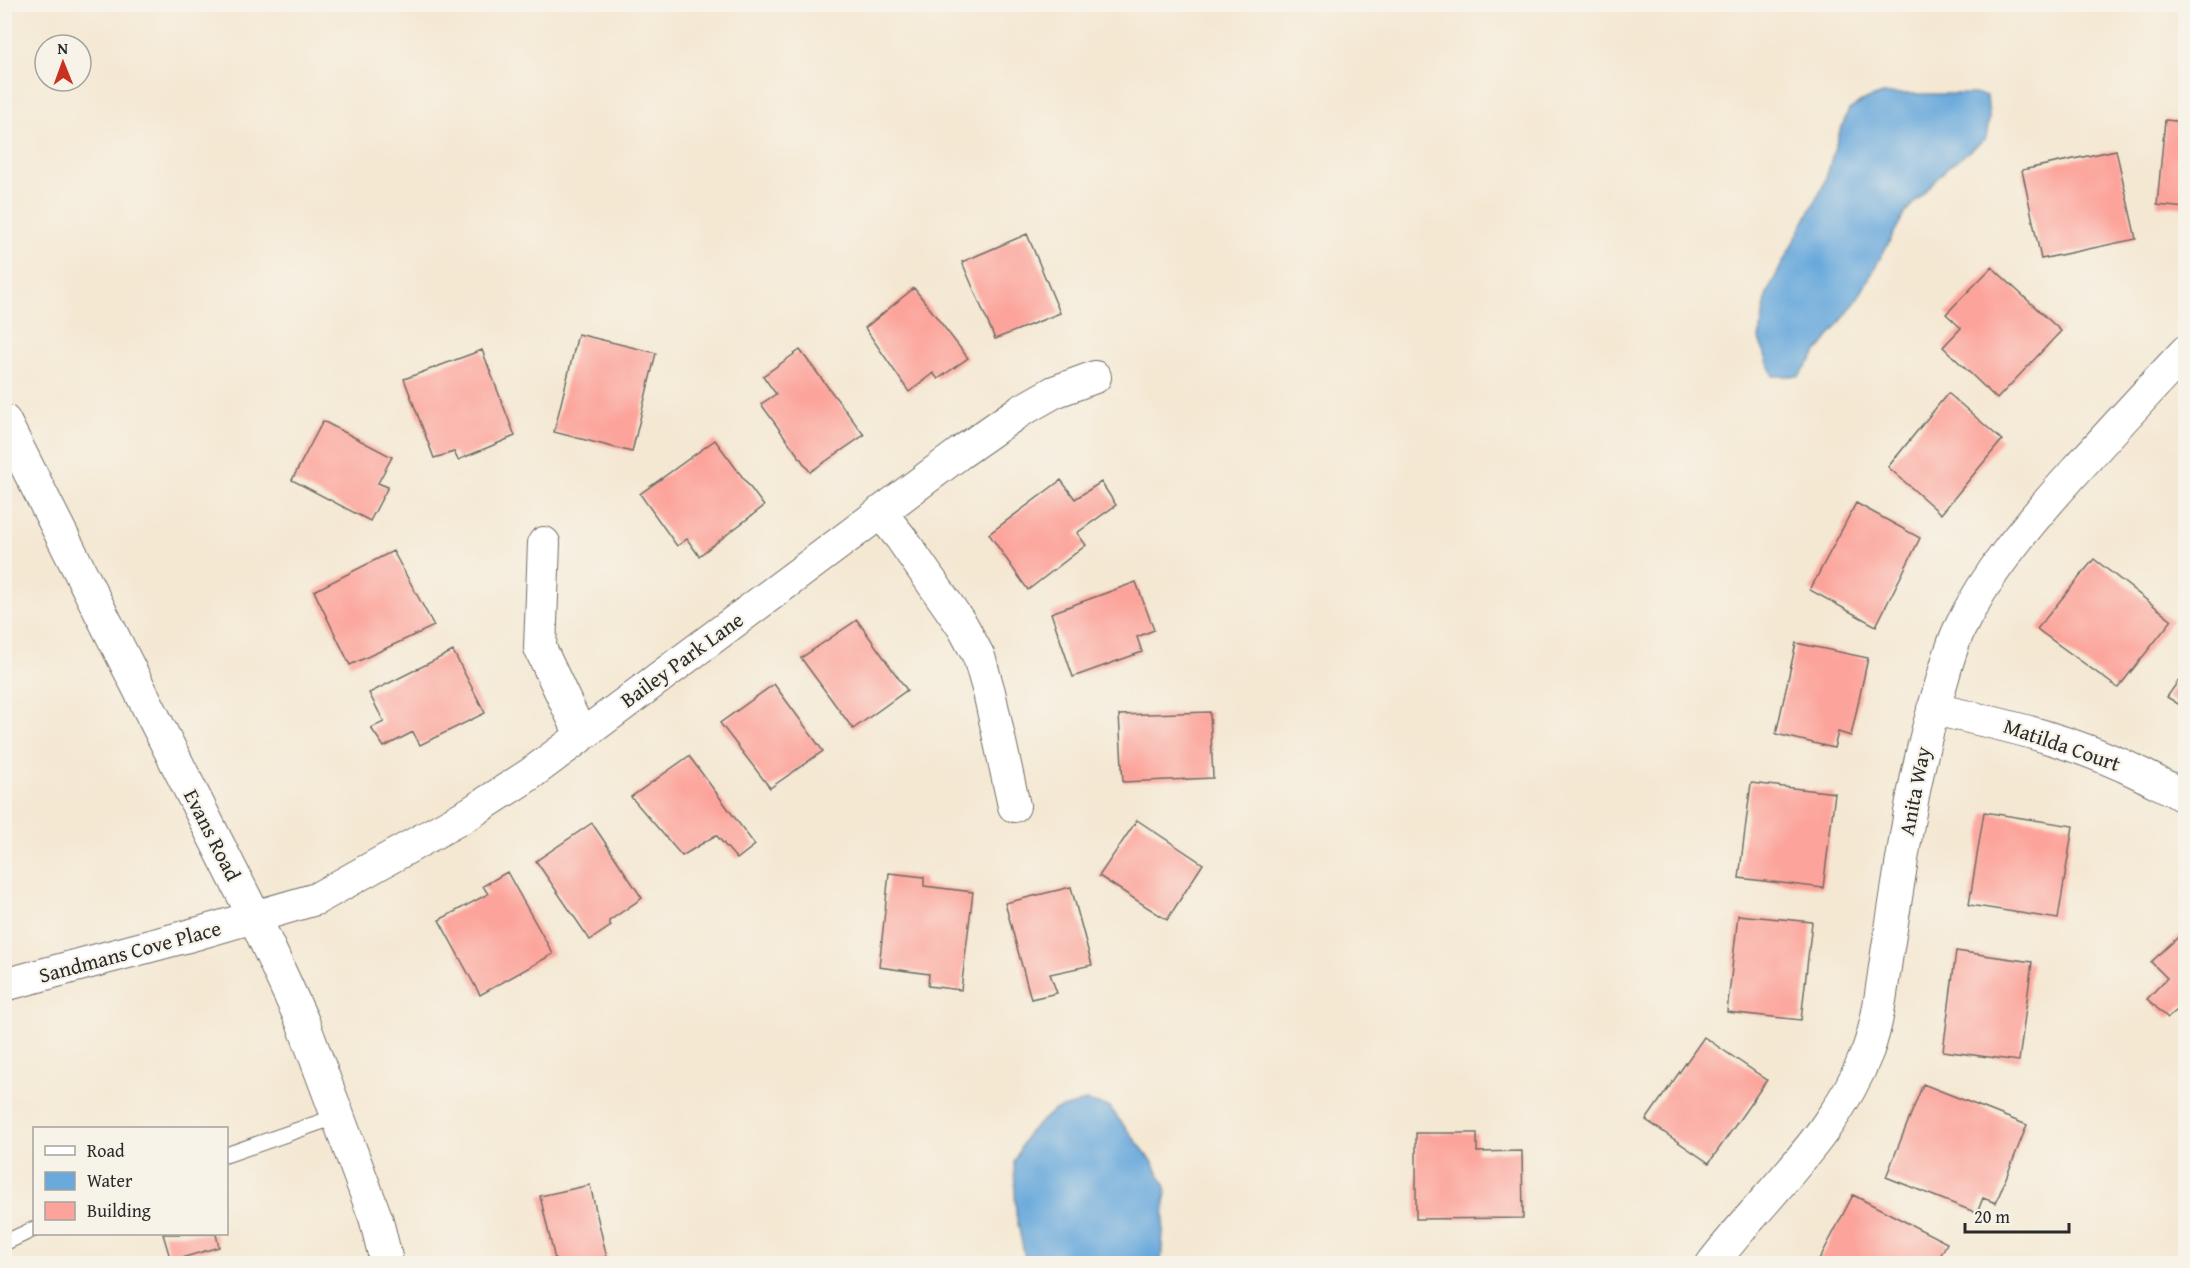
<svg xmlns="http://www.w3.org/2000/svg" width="2190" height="1268" viewBox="0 0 2190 1268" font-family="'Gentium Book Plus',serif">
<rect width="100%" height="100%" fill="#f7f3e8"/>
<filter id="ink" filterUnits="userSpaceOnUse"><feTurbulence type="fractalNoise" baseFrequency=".0167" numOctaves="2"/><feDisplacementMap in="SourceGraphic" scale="12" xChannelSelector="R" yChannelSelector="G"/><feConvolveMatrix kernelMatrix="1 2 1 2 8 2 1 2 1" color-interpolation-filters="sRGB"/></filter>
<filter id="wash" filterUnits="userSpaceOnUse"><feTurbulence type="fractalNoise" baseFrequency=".008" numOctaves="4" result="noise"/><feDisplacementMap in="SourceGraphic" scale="24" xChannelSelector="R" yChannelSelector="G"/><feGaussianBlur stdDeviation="1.35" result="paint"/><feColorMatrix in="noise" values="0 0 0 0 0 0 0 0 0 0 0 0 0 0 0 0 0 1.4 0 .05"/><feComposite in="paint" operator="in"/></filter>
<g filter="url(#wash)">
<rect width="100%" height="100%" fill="#f4e8d3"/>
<!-- water -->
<path fill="#69a9dc" stroke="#4a6a84" stroke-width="1.5" d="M1883 94H1973L1987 96 1989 119 1986 138 1946 169 1905 213 1857 300 1799 376H1773L1759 339 1767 293 1824 184 1840 131 1849 110 1863 101Z
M1086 1101 1109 1107 1152 1161 1166 1187 1161 1263H1026L1016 1214 1014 1162 1027 1134 1053 1111Z"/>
<g id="blocks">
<!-- building -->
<path fill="#fca49b" d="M2165 120 2186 122V208L2157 205Z
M2116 150 2136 239 2041 259 2022 170Z
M1027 234 1060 313 995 339 962 262Z
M1992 267 2061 331 1997 399 1943 347 1961 328 1946 314Z
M914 288 968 358 938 379 933 373 909 392 865 328Z
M578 334 656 353 632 452 554 432Z
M482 350 515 436 458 460 454 452 434 458 404 379Z
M800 350 864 435 810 472 761 404 776 394 763 376Z
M1948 393 2002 440 1941 514 1888 467Z
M323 421 392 457 378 483 388 487 370 521 292 480Z
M715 440 764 506 699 556 687 539 677 546 640 494Z
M1061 480 1075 499 1101 482 1116 505 1077 533 1086 545 1028 590 989 534Z
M1856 503 1920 538 1876 626 1810 590Z
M393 551 434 626 350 665 314 591Z
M2094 559 2172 620 2118 688 2037 629Z
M1136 582 1154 630 1137 637 1142 652 1073 677 1051 613Z
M857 620 907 690 853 729 801 658Z
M1796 643 1868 658 1851 736 1838 732 1834 748 1776 734Z
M453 651 485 713 420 745 413 732 384 747 371 728 384 722 369 693Z
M2186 670V709L2167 697Z
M774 684 823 751 770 788 720 723Z
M1210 712 1213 778 1123 782 1119 715Z
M689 756 755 845 737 859 716 835 682 856 631 797Z
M1751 783 1835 793 1823 888 1739 878Z
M1984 812 2073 826 2058 919 1969 905Z
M1137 820 1203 864 1167 920 1099 876Z
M592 823 642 898 609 921 611 926 590 940 536 861Z
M507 872 553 954 480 995 439 920 488 894 483 886Z
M889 873 924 877V886L973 892 961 990 928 986 929 974 879 967Z
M1071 887 1092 965 1050 974 1057 993 1031 999 1005 903Z
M1738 915 1812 922 1801 1020 1727 1012Z
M2186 930V1002L2168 1018 2147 999 2167 978 2151 962Z
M1956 951 2032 962 2019 1061 1943 1051Z
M1704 1037 1767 1080 1709 1163 1646 1120Z
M1923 1084 2027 1125 1996 1203 1983 1198 1977 1213 1886 1177Z
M1416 1133H1477V1152L1522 1151 1523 1218 1416 1219Z
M590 1185 608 1262 556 1264 540 1196Z
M1853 1195 1947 1243 1936 1264H1817Z
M163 1234H216L219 1247 171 1261Z"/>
</g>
</g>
<g filter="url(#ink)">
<use href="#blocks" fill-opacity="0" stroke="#716d66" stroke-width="1.5"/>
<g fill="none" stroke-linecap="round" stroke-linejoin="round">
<defs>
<path id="lane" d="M226 1155 338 1116
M4 1243 34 1229"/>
<path id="street" d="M880 512 901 538 963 627 979 657 989 692 1014 806
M544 543 540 648 581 735
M1933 709C2007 725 2076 741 2145 776 2158 783 2173 789 2186 798
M4 985 199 933 316 899 470 813 529 775 960 453 1017 413 1054 392 1095 377
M1712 1264C1767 1192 1835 1136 1868 1050 1880 1017 1883 975 1889 941 1903 857 1913 772 1939 691 1945 671 1950 649 1959 630 1987 572 2028 524 2071 476 2109 434 2147 392 2186 351"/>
<path id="secondary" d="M4 421 255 918 303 1023 376 1219 387 1264"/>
</defs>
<!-- lane casing -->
<use href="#lane" stroke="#716d66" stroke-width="17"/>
<!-- street casing -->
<use href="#street" stroke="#716d66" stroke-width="34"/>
<!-- secondary casing -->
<use href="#secondary" stroke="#716d66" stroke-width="35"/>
<!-- lane -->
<use href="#lane" stroke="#fff" stroke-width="15"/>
<!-- street -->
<use href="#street" stroke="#fff" stroke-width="32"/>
<!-- secondary -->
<use href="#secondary" stroke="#fff" stroke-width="33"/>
</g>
</g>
<g text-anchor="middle" stroke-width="4.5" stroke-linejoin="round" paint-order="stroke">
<!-- street labels -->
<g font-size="21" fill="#2b2b2b" stroke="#f7f3e8">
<text transform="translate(682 660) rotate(-36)" y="7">Bailey Park Lane</text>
<text transform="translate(2062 745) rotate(19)" y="7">Matilda Court</text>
<text transform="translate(1915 791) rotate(-79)" y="7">Anita Way</text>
<text transform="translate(212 835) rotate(63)" y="7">Evans Road</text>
<text transform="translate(130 952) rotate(-15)" y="7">Sandmans Cove Place</text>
</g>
</g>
<!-- margin -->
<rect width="2190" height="1268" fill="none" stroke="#f7f3e8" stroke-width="24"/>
<!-- legend -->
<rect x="33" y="1127" width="195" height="108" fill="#f7f3e8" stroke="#a5a39c" stroke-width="1.5"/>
<rect x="45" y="1146" width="30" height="9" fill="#ffffff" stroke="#a5a39c" stroke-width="1.5"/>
<text x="87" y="1157" font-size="18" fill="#2b2b2b">Road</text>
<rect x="45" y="1172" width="30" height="18" fill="#69a9dc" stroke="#a5a39c" stroke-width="1.5"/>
<text x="87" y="1187" font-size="18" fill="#2b2b2b">Water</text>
<rect x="45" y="1202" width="30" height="18" fill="#fca49b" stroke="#a5a39c" stroke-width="1.5"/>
<text x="87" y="1217" font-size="18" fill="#2b2b2b">Building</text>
<!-- north arrow -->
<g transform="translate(63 63) rotate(359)"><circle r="28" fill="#f7f3e8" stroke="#a5a39c" stroke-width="1.5"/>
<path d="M0-4.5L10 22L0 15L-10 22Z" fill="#c8321e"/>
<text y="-9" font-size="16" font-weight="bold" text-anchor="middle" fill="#2b2b2b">N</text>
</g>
<!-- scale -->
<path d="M1965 1223v9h104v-9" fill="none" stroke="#2b2b2b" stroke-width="3"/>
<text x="1974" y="1223" font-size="18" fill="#2b2b2b" stroke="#f7f3e8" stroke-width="4.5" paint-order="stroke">20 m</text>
</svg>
